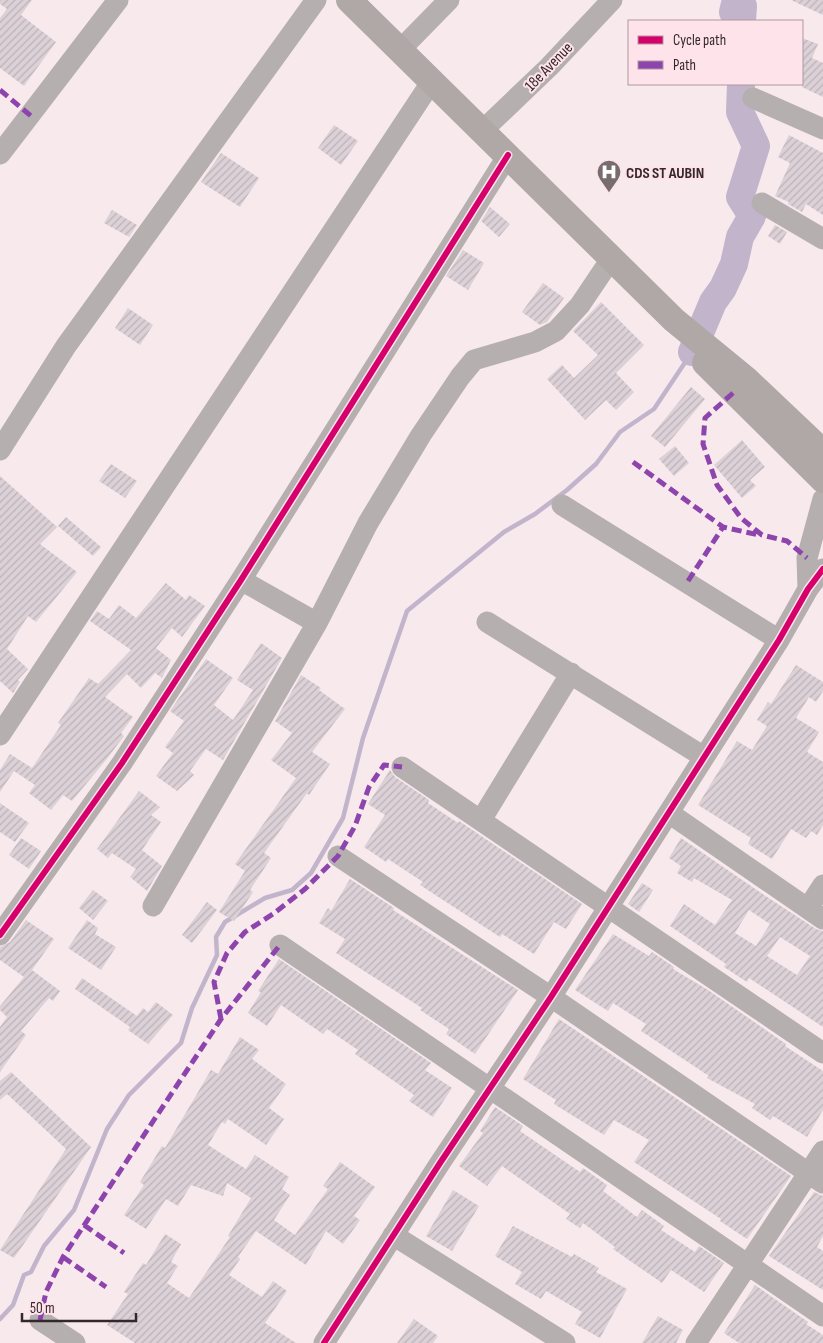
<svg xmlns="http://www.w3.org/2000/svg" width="823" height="1343" viewBox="0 0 823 1343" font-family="'Sofia Sans Condensed',sans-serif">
<defs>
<pattern id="building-hatch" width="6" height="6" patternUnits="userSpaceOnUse" patternTransform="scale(1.25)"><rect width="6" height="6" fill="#dbd1d6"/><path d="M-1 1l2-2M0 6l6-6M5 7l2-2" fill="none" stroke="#bcb3b8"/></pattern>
</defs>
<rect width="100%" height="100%" fill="#f8e9ed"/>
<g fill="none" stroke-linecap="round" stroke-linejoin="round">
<!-- stream -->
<path stroke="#c2b4cb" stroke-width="4.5" d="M0 1319 13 1305 24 1275 31 1272 44 1246 74 1210 107 1129 129 1095 181 1043 192 1008 217 955 216 937 225 922 265 898 292 890 311 873 343 818 363 738 407 611 504 532 535 514 567 490 596 464 620 432 654 409 692 352"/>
<!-- river -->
<path stroke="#c2b4cb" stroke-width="28" d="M736 0 733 12 743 6 742 21
M692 352 713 302 723 288 734 264 740 237 752 216 740 197 756 146 740 112 741 84"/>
</g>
<!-- building -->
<path fill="url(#building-hatch)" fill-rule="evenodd" d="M0 0H32L21 15 56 42 24 86 0 68V18L7 9 0 4Z
M791 0H823V15Z
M802 38 818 44 812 58 823 63V97L802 87Z
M334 125 358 141 341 165 318 148Z
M789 135 823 153V215L806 204 802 212 788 204 789 202 775 196 790 163 778 157Z
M221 153 259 178 240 207 201 182Z
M490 207 510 224 499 237 481 221Z
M112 210 137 225 129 237 104 223Z
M775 225 787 232 780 244 768 236Z
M463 250 484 263 468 290 446 276Z
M543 283 564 298 547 322 540 325 522 312Z
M601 302 644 345 616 373 634 392 616 410 606 400 585 420 547 379 562 365 574 378 598 355 573 331Z
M128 308 153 325 140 345 115 328Z
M691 387 705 399 665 447 651 436Z
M742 440 765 467 750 480 756 486 742 498 714 465Z
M675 446 689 463 674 476 659 459Z
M111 464 137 481 125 498 99 481Z
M0 476 57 527 40 544 77 572 36 622 28 616 7 649 28 669 18 680 20 682 13 693 0 681Z
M66 517 101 547 93 556 58 526Z
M166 583 186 600 189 595 205 606 182 637 172 628 156 648 171 660 162 678 155 673 141 688 127 674 105 697 133 717 121 733 124 736 106 760 72 801 63 795 51 810 29 793 35 785 14 771 0 792V770L10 754 32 768 61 725 58 723 89 678 98 684 131 650 90 621 97 611 109 619 119 605 136 618Z
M261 643 282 658 223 760 206 749 190 771 194 775 177 791 156 776 173 753 165 747 184 721 170 711 206 659 233 678 214 705 233 720 253 690 237 680Z
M796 665 823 682V691L816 702 809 697 796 718 819 732 807 752 823 762V825L817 835 811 831 806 838 791 829 772 859 748 844 751 838 698 805 737 741 752 750 767 726 757 720 768 702 771 704Z
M301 675 321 688 319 690 345 709 312 752 330 764 309 795 307 793 264 853 271 858 250 890 253 892 234 921 219 912 245 871 235 864 296 778 271 760 292 733 275 721Z
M390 770 395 777 429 800 428 803 458 823 459 821 582 904 566 929 554 922 534 954 502 934 500 937 483 926 420 885 423 882 388 859 386 862 364 847 385 815 368 804Z
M139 791 160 807 151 815 161 822 142 850 162 866 147 891 130 877 136 869 112 853 108 858 97 849Z
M0 803 29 823 15 842 0 832Z
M21 838 41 851 29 869 9 855Z
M681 838 764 895 816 929 823 931V1027L749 978 747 982 724 967 726 964 670 926 684 904 715 925 732 900 694 878 692 882 677 873 681 866 669 858ZM749 910 770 924 756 946 735 933ZM780 937 810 956 797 975 767 956Z
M350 879 394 908 393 910 518 990 475 1054 446 1034 449 1029 420 1010 422 1008 336 953 345 939 319 923 328 908 331 911Z
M642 883 653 890 639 912 628 904Z
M93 890 108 901 93 920 79 908Z
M207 902 217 910 192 943 182 935Z
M26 920 54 939 32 970 60 991 53 1001 49 998 21 1031 26 1035 0 1072V1027L7 1017 0 1010V1006L24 977 0 960V947L10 942Z
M87 920 98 928 95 934 116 947 101 970 68 948Z
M613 934 649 956 652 952 674 967 673 969 708 990 786 1044 785 1046 823 1071V1110L807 1137 773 1116 770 1120 752 1108 755 1104 707 1078 709 1076 641 1031 646 1024 613 1003 608 1011 575 990Z
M279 959 431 1063 425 1070 452 1088 433 1117 409 1101 414 1095 355 1054 358 1050 327 1029 323 1034 281 1005 267 1026 248 1013 261 992 258 991Z
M82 978 137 1016 143 1008 148 1012 156 1002 173 1015 148 1044 128 1030 130 1027 75 989Z
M559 1019 791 1176 747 1239 720 1221 721 1219 634 1162 649 1140 614 1120 604 1135 554 1104 556 1100 523 1079Z
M240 1037 259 1050 252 1059 286 1084 269 1108 284 1119 266 1145 228 1119 225 1124 222 1122 208 1145 246 1169 255 1155 289 1177 282 1189 290 1195 274 1220 295 1235 328 1189 323 1186 340 1162 375 1187 354 1216 360 1220 343 1244 326 1231 306 1265 256 1231 238 1257 240 1259 229 1275 262 1297 273 1281 287 1291 265 1323 296 1343H135L107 1325 128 1294 124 1292 143 1263 146 1265 165 1234 181 1244 171 1262 178 1266 167 1283 189 1298 230 1237 228 1236 251 1198 227 1183 223 1196 191 1185 178 1206 166 1199 146 1229 124 1215 144 1185 140 1182 162 1146 165 1148 211 1070 218 1074Z
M11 1072 91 1147 14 1258 0 1250 66 1149 7 1094 0 1100V1081Z
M495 1107 523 1126 520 1131 580 1172 583 1168 607 1185 603 1191 637 1217 642 1210 664 1226 661 1230 695 1252 699 1246 724 1263 704 1292 671 1270 662 1283 613 1249 615 1247 583 1223 580 1228 566 1219 570 1214 502 1166 487 1186 459 1166 483 1133 480 1131Z
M453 1190 479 1206 452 1251 426 1236Z
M814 1192 823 1196V1236L817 1247 823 1251V1290L769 1256Z
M513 1226 572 1257 574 1254 599 1268 596 1272 627 1289 600 1338 575 1324 582 1312 546 1291 541 1299 515 1284 522 1272 495 1256Z
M755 1285 808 1322 806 1324 823 1335V1343H739L724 1333Z
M658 1316 683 1330 676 1343H642Z
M414 1319 438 1336 433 1343H397Z"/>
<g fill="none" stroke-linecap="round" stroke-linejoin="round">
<!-- minor -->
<path stroke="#b5afaf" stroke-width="21" d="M401 49 449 0
M753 98 823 129
M483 130 549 67 612 0
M0 154 118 0
M762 203 823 239
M0 450 66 346 316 0
M562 505 779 640
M241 580 317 623
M808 589 807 558 823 499
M487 622 704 757
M0 735 432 81
M402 767 823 1053
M669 813 823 919
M481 820 571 673
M338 856 551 997 823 1183
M153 906 317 623 368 523 421 435 460 377 474 360 535 342 556 331 580 305 611 259
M808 908 823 885
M0 935 122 763 241 580 508 155
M280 945 823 1316
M393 1235 565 1343
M40 1320 75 1343
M324 1343 440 1163 551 997 779 640 808 589 823 569
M696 1343 823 1151"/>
<!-- major -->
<path stroke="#afa8a7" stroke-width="26" d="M349 0 674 320 746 379 823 452
M705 363 823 480"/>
<!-- quiet -->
<path stroke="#8e44ad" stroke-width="5" stroke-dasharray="10 5" stroke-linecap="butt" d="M0 90 31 116
M733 393 705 418 703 444 717 485 741 518 762 535 787 541 807 558
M633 462 723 527 759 535
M688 581 723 527
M221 1019 214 982 227 953 245 932 273 914 305 889 338 856 355 826 369 787 384 765 402 767
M84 1225 124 1253
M63 1257 106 1287
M40 1320 46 1292 63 1257 221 1019 280 945"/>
<defs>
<path id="cycleway" d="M0 935 122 763 241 580 508 155
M324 1343 440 1163 551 997 779 640 808 589 823 569"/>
</defs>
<!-- cycleway casing -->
<use href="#cycleway" stroke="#fee3ea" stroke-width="9"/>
<!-- cycleway -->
<use href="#cycleway" stroke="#d6006c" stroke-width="6"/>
</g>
<!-- icons -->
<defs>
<symbol id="hospital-pin" viewBox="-11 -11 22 30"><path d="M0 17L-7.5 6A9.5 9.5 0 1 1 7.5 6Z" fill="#786c70" stroke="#fee3ea"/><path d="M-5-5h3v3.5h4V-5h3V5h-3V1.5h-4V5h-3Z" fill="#fff"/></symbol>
</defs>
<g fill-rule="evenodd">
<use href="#hospital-pin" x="595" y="158" width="28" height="38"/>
</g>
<g text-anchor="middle" stroke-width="4" stroke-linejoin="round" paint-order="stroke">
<!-- street labels -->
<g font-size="16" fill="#33292c" stroke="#fee3ea">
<text transform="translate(548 66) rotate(-46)" y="6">18e Avenue</text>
</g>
<!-- poi labels -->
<g font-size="16" font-weight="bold" fill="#33292c" stroke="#fee3ea" text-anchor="start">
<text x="626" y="178">CDS ST AUBIN</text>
</g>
</g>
<!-- legend -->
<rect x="628" y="20" width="175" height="65" fill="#fee3ea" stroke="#ad999e"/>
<rect x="638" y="36" width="25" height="8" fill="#d6006c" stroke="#ad999e"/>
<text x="673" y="45" font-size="15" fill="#33292c">Cycle path</text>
<rect x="638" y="61" width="25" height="8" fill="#8e44ad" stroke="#ad999e"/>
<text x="673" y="70" font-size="15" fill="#33292c">Path</text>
<!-- scale -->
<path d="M22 1313v8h114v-8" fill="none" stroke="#33292c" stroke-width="2.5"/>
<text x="30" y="1313" font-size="15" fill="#33292c" stroke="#fee3ea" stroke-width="4" paint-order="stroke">50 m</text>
</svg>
